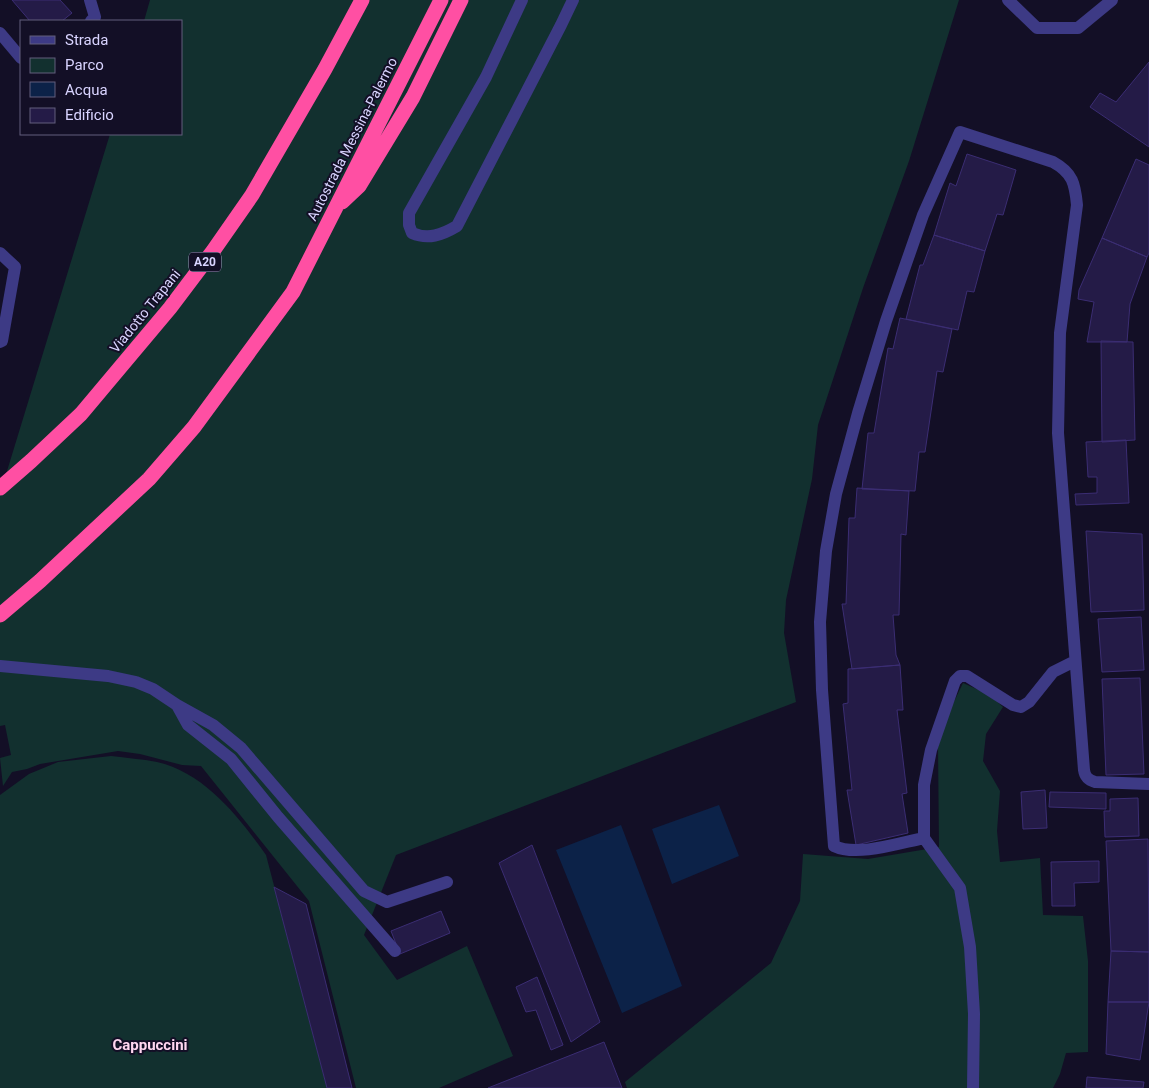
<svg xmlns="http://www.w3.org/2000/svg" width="1149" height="1088" viewBox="0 0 1149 1088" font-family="Roboto,sans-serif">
<rect width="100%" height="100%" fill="#130f26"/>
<!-- green -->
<path fill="#12302f" d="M150 0H959L909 161 863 288 818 425 812 479 786 600 784 633 796 702 396 855 364 935 397 980 467 946 513 1056 439 1088H356L309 901 201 766 182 765 140 754 118 751 40 764 27 769 12 772 3 786 0 758 11 755 5 725 0 726V494L110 134H181V21H144Z
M963 683 990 695 1003 707 986 734 983 761 1000 791 997 831 1000 862 1040 858 1043 915 1083 916 1088 961V1052L1066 1053 1060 1074 1053 1088H627L625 1082 771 963 800 901 803 854 868 859 939 847 938 747 949 712Z
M111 756C126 758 142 759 157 762 205 773 239 817 266 855L327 1088H0V795L29 774 58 762Z"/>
<!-- water -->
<path fill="#0c2248" d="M719 805 739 856 672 884 652 829Z
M621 825 682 986 622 1013 556 850Z"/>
<!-- building -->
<path fill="#241b47" stroke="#3b2d73" d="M12 0H60L72 13 62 21H30Z
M1149 62V147L1090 107 1100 93 1116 102Z
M967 154 1016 170 1003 215 997 214 985 251 934 235 950 183 956 186Z
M1136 159 1149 165V253L1147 257 1102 238Z
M934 235 985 251 974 292 967 291 958 330 906 319 920 265H923Z
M1102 238 1147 257 1130 304 1127 342H1087L1094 302 1078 299 1079 290Z
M900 318 952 329 943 372 937 371 925 452H919L915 491 862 489 868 433H874L888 348 893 349Z
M1101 341 1133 342 1135 440 1102 442Z
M1126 440 1129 503 1076 505 1075 494 1097 493V477H1088L1086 442Z
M857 488 909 491 906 535 901 534 899 615H893L896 655 900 665 852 669 842 604H846L849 518H855Z
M1086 531 1142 534 1144 610 1091 612Z
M1141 617 1144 670 1102 672 1098 619Z
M900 665 903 710H897L907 793 902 794 908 833 856 845 847 790H852L843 704 848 703V669Z
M1140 678 1144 774 1106 775 1102 679Z
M1045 790 1047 828 1023 829 1021 792Z
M1050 792 1106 793V809L1049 807Z
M1138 798 1139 836 1105 837 1104 811H1110V799Z
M1148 839 1149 952 1111 951 1106 841Z
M532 845 600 1022 571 1042 499 863Z
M1099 861V882L1074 883 1075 906H1052L1051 862Z
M274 887 306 904 352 1088H327Z
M441 911 450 933 400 954 391 931Z
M1111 951 1149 952V1002H1108Z
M537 977 563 1045 551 1050 536 1010 526 1012 516 987Z
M1108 1002H1149L1140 1060 1106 1054Z
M604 1042 622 1088H488Z
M1087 1077 1144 1082 1143 1088H1086Z"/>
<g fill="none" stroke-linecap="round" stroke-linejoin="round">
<!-- minor -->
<path stroke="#3d3a85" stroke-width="12" d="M90 0 95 17 91 21
M522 0 486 77 409 213V225L412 233C428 240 442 235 457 226L561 25 573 0
M1008 0 1037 28H1078L1112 0
M0 33 21 58
M0 253 15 267 2 341 0 342
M1075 661 1053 672 1029 702 1021 707 1013 705 967 676H960L955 681 931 750 924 785V838C899 843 857 857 834 846L822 690 820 622 826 551 836 494 858 413 886 321 923 215 960 132 1053 162C1073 173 1075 184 1077 205L1060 333 1058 433 1084 770C1085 777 1088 780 1095 782L1149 784
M0 666 108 676 136 682 153 689 177 705 213 725 241 748 364 891 387 902 447 882
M177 705 188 725 231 759 278 817 395 951
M924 838 960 888 970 947 974 1014 973 1088"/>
<!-- highway -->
<path stroke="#ff4fa3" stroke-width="15" d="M342 202 359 186 413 97 461 0
M0 488 31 461 81 414 170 308 213 251 252 195 325 69 362 0
M0 615 40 581 149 479 194 427 293 292 441 0"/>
</g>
<g text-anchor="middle" stroke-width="4" stroke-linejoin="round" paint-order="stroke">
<!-- shield labels -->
<rect fill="#130f26" stroke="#9e99be" stroke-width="1" x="189" y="252.5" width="32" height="19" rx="4"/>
<g font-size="12" font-weight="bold" fill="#d9d4ff">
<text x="205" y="266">A20</text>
</g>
<!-- street labels -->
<g font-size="14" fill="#d9d4ff" stroke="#130f26">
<text transform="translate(352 139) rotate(-63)" y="5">Autostrada Messina-Palermo</text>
<text transform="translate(145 311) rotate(-51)" y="5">Viadotto Trapani</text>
</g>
<!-- neighbourhood labels -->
<g font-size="15" font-weight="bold" fill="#ffd6f0" stroke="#130f26">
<text x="150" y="1050">Cappuccini</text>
</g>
</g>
<!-- legend -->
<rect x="20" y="20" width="162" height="115" fill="#130f26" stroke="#625e7d"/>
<rect x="30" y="36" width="25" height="8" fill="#3d3a85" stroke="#625e7d"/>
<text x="65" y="45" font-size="15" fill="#d9d4ff">Strada</text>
<rect x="30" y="58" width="25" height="15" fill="#12302f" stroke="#625e7d"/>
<text x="65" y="70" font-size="15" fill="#d9d4ff">Parco</text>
<rect x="30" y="82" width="25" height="15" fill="#0c2248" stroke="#625e7d"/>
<text x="65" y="95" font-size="15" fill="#d9d4ff">Acqua</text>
<rect x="30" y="108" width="25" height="15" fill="#241b47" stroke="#625e7d"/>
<text x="65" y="120" font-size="15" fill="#d9d4ff">Edificio</text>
</svg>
